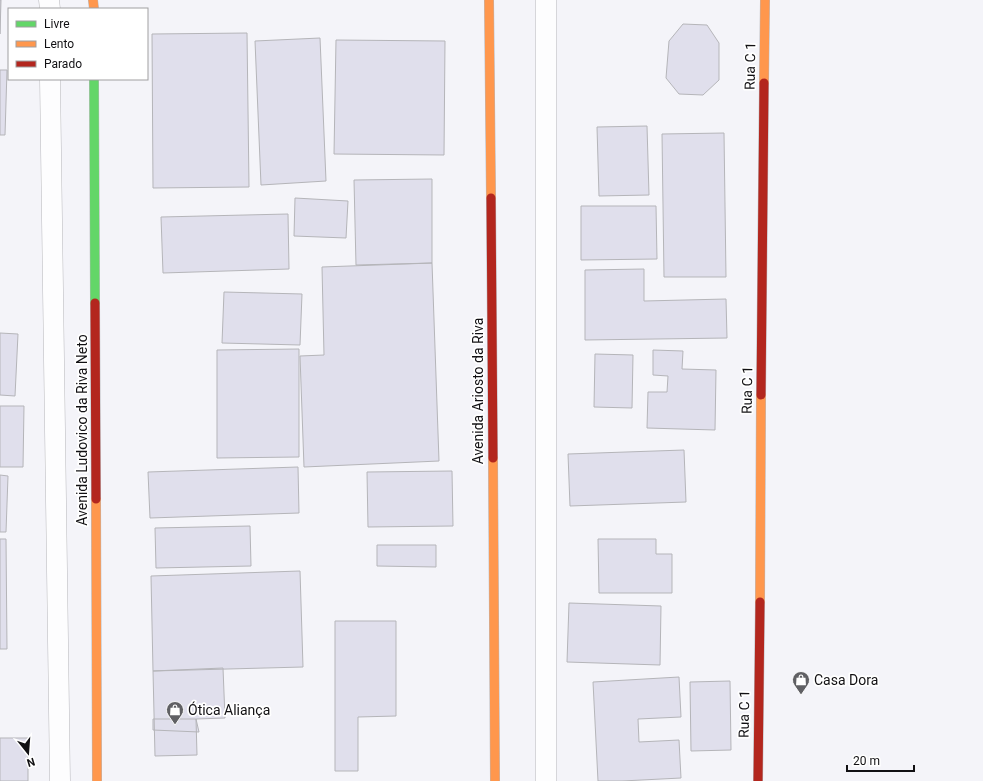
<svg xmlns="http://www.w3.org/2000/svg" width="983" height="781" viewBox="0 0 983 781" font-family="Roboto,sans-serif">
<rect width="100%" height="100%" fill="#f4f4f9"/>
<!-- building -->
<path fill="#e0dfec" stroke="#b5b5b9" d="M0 0H1L0 34Z
M683 24 707 25 719 43V80L703 95 679 94 666 78 669 41Z
M247 33 249 187 153 188 152 34Z
M320 38 326 181 261 185 255 41Z
M336 40 445 41 444 155 334 154Z
M0 70H7L5 135H0Z
M647 126 649 195 599 196 597 127Z
M724 133 726 277H664L662 134Z
M432 179V263L356 265 354 180Z
M295 198 348 201 346 238 294 236Z
M581 206H656L657 259 581 260Z
M288 214 289 269 163 273 161 217Z
M432 263 439 461 304 467 300 356 324 355 322 267Z
M644 269V301L726 299 727 338 585 340V270Z
M224 292 302 294 300 345 222 343Z
M0 333 18 334 15 396 0 395Z
M299 349V457L217 458V350Z
M653 350 683 351 682 369 716 370 715 430 647 428 648 392H667L668 376 653 375Z
M595 354 633 355 632 408 594 407Z
M0 406H24L23 467H0Z
M684 450 686 502 570 506 568 454Z
M298 467 299 513 150 518 148 472Z
M452 471 453 526 368 527 367 472Z
M0 475 8 476 6 532H0Z
M250 526 251 566 156 568 155 528Z
M0 539H6L7 649H0Z
M598 539H656V554H672V593H599Z
M377 545H436V567L377 566Z
M300 571 303 667 153 671 151 576Z
M569 603 661 606 660 665 567 662Z
M335 621H396V716L358 717V771H335Z
M223 668 225 718 196 719 197 755 155 756 153 671Z
M679 677 681 717 638 719 639 742 679 740 681 778 622 781H598L593 682Z
M730 681 731 750 691 751 690 682Z
M153 719H196L199 732 153 730Z
M0 738H28V781H0Z"/>
<g fill="none" stroke-linecap="round" stroke-linejoin="round">
<defs>
<path id="street" d="M49 0 50 9
M50 79 60 781
M546 781V0"/>
<path id="fast" d="M94 79 95 303"/>
<path id="slow" d="M93 0 94 9
M489 0 491 198
M764 83 765 0
M493 458 495 781
M96 499 97 781
M760 602 761 395"/>
<path id="jam" d="M491 198 493 458
M95 303 96 499
M761 395 764 83
M758 781 760 602"/>
</defs>
<!-- street casing -->
<use href="#street" stroke="#b8b8bc" stroke-width="21"/>
<!-- fast casing -->
<use href="#fast" stroke="#b8b8bc" stroke-width="10"/>
<!-- slow casing -->
<use href="#slow" stroke="#b8b8bc" stroke-width="10"/>
<!-- jam casing -->
<use href="#jam" stroke="#b8b8bc" stroke-width="10"/>
<!-- street -->
<use href="#street" stroke="#fdfdfe" stroke-width="20"/>
<!-- fast -->
<use href="#fast" stroke="#63d668" stroke-width="9"/>
<!-- slow -->
<use href="#slow" stroke="#ff974d" stroke-width="9"/>
<!-- jam -->
<use href="#jam" stroke="#b3261e" stroke-width="9"/>
</g>
<!-- icons -->
<defs>
<symbol id="shop-pin" viewBox="-11 -11 22 30"><path d="M0 17L-7.5 6A9.5 9.5 0 1 1 7.5 6Z" fill="#606064" stroke="#fff"/><path d="M-5-2.5h2.3a2.7 3.5 0 0 1 5.4 0H5L5.5 6h-11ZM-1.5-2.5h3a1.5 2.3 0 0 0-3 0Z" fill="#fff"/></symbol>
</defs>
<g fill-rule="evenodd">
<use href="#shop-pin" x="791" y="670" width="20" height="27"/>
<use href="#shop-pin" x="165" y="700" width="20" height="27"/>
</g>
<g text-anchor="middle" stroke-width="3.5" stroke-linejoin="round" paint-order="stroke">
<!-- street labels -->
<g font-size="14" fill="#111013" stroke="#fff">
<text transform="translate(750 66) rotate(-89)" y="5">Rua C 1</text>
<text transform="translate(747 390) rotate(-89)" y="5">Rua C 1</text>
<text transform="translate(478 391) rotate(-90)" y="5">Avenida Ariosto da Riva</text>
<text transform="translate(82 430) rotate(-90)" y="5">Avenida Ludovico da Riva Neto</text>
<text transform="translate(744 714) rotate(-89)" y="5">Rua C 1</text>
</g>
<!-- poi labels -->
<g font-size="14" fill="#111013" stroke="#fff" text-anchor="start">
<text x="814" y="685">Casa Dora</text>
<text x="188" y="715">Ótica Aliança</text>
</g>
</g>
<!-- legend -->
<rect x="8" y="8" width="140" height="72" fill="#ffffff" stroke="#a09fa1"/>
<rect x="16" y="21" width="20" height="6" fill="#63d668" stroke="#a09fa1"/>
<text x="44" y="28" font-size="12" fill="#111013">Livre</text>
<rect x="16" y="41" width="20" height="6" fill="#ff974d" stroke="#a09fa1"/>
<text x="44" y="48" font-size="12" fill="#111013">Lento</text>
<rect x="16" y="61" width="20" height="6" fill="#b3261e" stroke="#a09fa1"/>
<text x="44" y="68" font-size="12" fill="#111013">Parado</text>
<!-- north arrow -->
<g transform="translate(28 753) rotate(163)" stroke="#ffffff" stroke-width="3" paint-order="stroke">
<path d="M0-3L7 15L0 10L-7 15Z" fill="#111013"/>
<text y="-6" font-size="11" font-weight="bold" text-anchor="middle" fill="#111013">N</text>
</g>
<!-- scale -->
<path d="M847 765v6h67v-6" fill="none" stroke="#111013" stroke-width="2"/>
<text x="853" y="765" font-size="12" fill="#111013" stroke="#ffffff" stroke-width="3" paint-order="stroke">20 m</text>
</svg>
